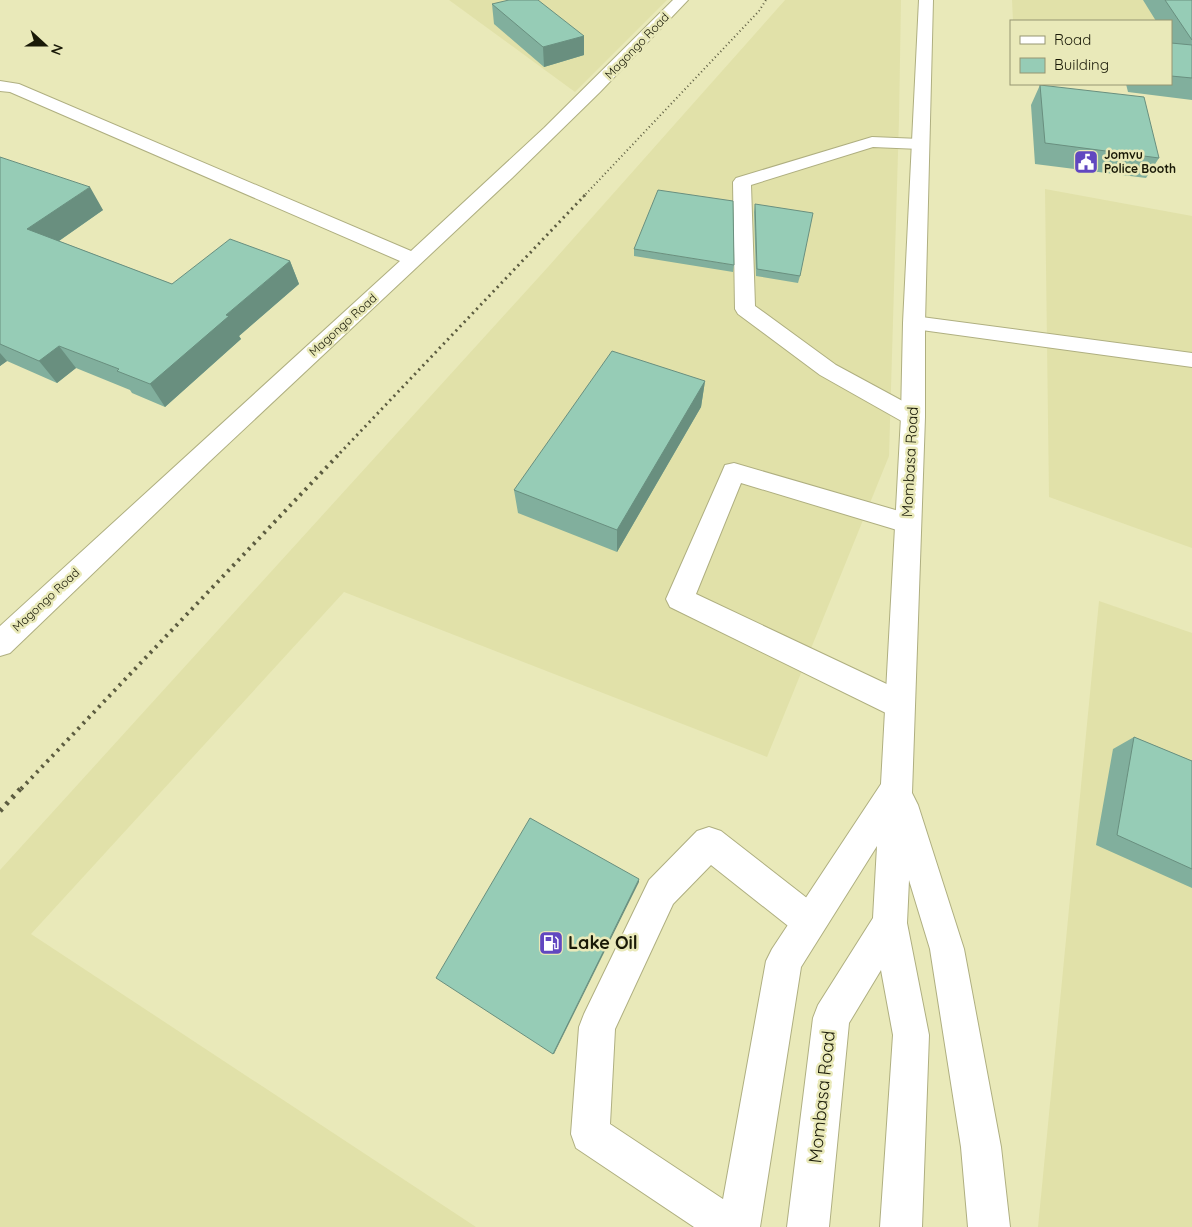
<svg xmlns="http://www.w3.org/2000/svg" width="1192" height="1227" viewBox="0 0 1192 1227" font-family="Quicksand,sans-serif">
<rect width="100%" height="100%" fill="#e9e9b9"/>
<!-- built -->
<path fill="#e1e1a9" d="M449 0H667L575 92Z
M785 0H901L899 119 889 456 767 757 344 592 31 934 476 1227H0V870L548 267Z
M1012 0H1192L1171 21H1013Z
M1045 189 1192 216V548L1049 497Z
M1099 601 1192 633V1227H1038Z"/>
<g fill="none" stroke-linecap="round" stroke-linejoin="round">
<defs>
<path id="minor" d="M673 0H688L600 92 512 178 210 461 10 653 0 656V626L400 261 10 92 0 91V81L19 84 411 251 544 128Z
M872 137 920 139 926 140 929 144 926 148 920 149 873 147 751 185 755 306 836 365 921 411 925 417 921 423 913 425 905 423 820 375 738 314 735 309 733 182 736 178Z
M914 316 1192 353V367L907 328 903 323 907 318Z
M734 463 916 516 920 523 916 530 907 533 741 483 696 594 910 695 915 705 910 715 900 719 890 715 670 607 666 599 722 472 725 465Z
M709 827 721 831 821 909 826 921 821 933 809 938 797 933 711 865 673 904 615 1029 610 1124 744 1213 751 1227H694L576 1148 571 1134 579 1027 584 1014 649 880 697 831Z"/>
<path id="highway" d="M919 0H933L925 323V417L912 793 918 805 964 949 1001 1147 1010 1227H968L961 1147 930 949 909 880 907 923 929 1035 922 1227H880L893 1035 881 970 849 1023 829 1227H787L813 1018 818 1005 873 918 877 846 801 967 760 1227H718L766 961 772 949 881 784 901 417 903 323Z"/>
</defs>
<!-- minor casing -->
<use href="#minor" stroke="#afaf80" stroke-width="2"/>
<!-- highway casing -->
<use href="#highway" stroke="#afaf80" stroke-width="2"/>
<!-- minor -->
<use href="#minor" fill="#fff" fill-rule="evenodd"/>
<!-- highway -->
<use href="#highway" fill="#fff" fill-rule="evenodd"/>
<!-- rail-far3 -->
<path stroke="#5c5c40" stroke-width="2" stroke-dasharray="1 3" stroke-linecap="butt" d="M583 197 759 11 766 0"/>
<!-- rail-far2 -->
<path stroke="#5c5c40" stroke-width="3" stroke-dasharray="2 4" stroke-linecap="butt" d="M340 453 585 195"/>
<!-- rail-far1 -->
<path stroke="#5c5c40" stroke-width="4" stroke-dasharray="2.5 5" stroke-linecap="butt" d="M21 789 341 452"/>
<!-- rail -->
<path stroke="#5c5c40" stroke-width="5" stroke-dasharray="3 6" stroke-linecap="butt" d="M0 811 22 787"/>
</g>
<!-- wall -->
<path fill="#81af9d" d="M1143 0H1192V100L1128 92 1126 84H1171V21H1156Z
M492 4 584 36V55L544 67 494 24Z
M1040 85 1159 158 1146 178 1035 164 1031 105Z
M0 157 103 210 59 241 172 284 290 261 299 284 239 336 241 339 165 407 132 393 130 390 76 368 57 383 7 361 0 366Z
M755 204 800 276 798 283 756 276 754 212Z
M634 249 734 265 733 272 634 256Z
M705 381 701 407 617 552 518 513 514 490Z
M1134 737 1192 761V888L1096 845 1113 749Z"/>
<!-- shaded-wall -->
<path fill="#698f7f" d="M584 36V55L544 67 543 47Z
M90 187 103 210 43 252 27 229Z
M290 261 299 284 239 336 241 339 165 407 150 384 226 315Z
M59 346 76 368 57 383 39 361Z
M0 353 7 361 0 366Z
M705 381 701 407 617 552V530Z
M639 879V882L554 1054H553Z"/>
<!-- building -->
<path fill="#96ccb6" stroke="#698f7f" d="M509 0H538L584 36 543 47 492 4Z
M1165 0H1192V40Z
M1171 43 1192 45V78L1171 76Z
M1040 85 1144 97 1159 158 1045 143Z
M0 157 90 187 27 229 172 284 230 239 290 261 226 315 229 316 150 384 117 371 119 369 59 346 39 361 0 344Z
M658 190 733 201 734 265 634 249Z
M755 204 813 213 800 276 757 269Z
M612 351 705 381 617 530 514 490Z
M1134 737 1192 761V869L1117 835Z
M530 818 639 879 553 1054 436 978Z"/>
<!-- icons -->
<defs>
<symbol id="civic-square" viewBox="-11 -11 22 22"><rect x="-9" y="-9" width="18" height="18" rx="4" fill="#6147c0" stroke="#e9e9b9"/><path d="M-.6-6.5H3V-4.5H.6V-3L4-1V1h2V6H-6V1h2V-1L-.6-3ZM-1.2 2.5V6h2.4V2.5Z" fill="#fff"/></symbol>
<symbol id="fuel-square" viewBox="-11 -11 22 22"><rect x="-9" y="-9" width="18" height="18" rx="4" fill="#6147c0" stroke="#e9e9b9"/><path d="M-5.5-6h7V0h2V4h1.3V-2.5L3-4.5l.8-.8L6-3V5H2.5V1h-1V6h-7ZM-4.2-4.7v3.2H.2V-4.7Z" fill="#fff"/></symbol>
</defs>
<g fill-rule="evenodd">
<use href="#civic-square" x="1072" y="148" width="28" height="28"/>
<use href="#fuel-square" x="537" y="929" width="28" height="28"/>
</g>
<g text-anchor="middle" stroke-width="5" stroke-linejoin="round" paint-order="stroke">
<!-- far-street labels -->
<g font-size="12" fill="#191907" stroke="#e9e9b9">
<text transform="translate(637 46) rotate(-46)" y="4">Magongo Road</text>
<text transform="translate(343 325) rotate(-42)" y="4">Magongo Road</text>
<text transform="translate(46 600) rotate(-43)" y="4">Magongo Road</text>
</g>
<!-- far-poi labels -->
<g font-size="12" font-weight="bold" fill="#191907" stroke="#e9e9b9" text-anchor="start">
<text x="1104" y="159">Jomvu<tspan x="1104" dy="14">Police Booth</tspan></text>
</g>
<!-- street labels -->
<g font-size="15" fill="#191907" stroke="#e9e9b9">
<text transform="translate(910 462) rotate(-87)" y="5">Mombasa Road</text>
</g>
<!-- near-poi labels -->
<g font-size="18" font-weight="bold" fill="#191907" stroke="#e9e9b9" text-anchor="start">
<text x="568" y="949">Lake Oil</text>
</g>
<!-- near-street labels -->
<g font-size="18" fill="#191907" stroke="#e9e9b9">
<text transform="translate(822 1097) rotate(-84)" y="6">Mombasa Road</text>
</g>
</g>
<!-- legend -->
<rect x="1010" y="20" width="162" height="65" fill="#e9e9b9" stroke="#969672"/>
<rect x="1020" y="36" width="25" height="8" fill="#ffffff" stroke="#969672"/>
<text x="1054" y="45" font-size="15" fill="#191907">Road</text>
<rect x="1020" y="58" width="25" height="15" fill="#96ccb6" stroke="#969672"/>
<text x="1054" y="70" font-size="15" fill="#191907">Building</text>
<!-- north arrow -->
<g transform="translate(45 45) rotate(111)" stroke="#e9e9b9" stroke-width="4" paint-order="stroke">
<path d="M0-4L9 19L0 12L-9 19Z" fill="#191907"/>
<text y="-8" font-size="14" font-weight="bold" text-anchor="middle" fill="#191907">N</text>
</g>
</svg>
